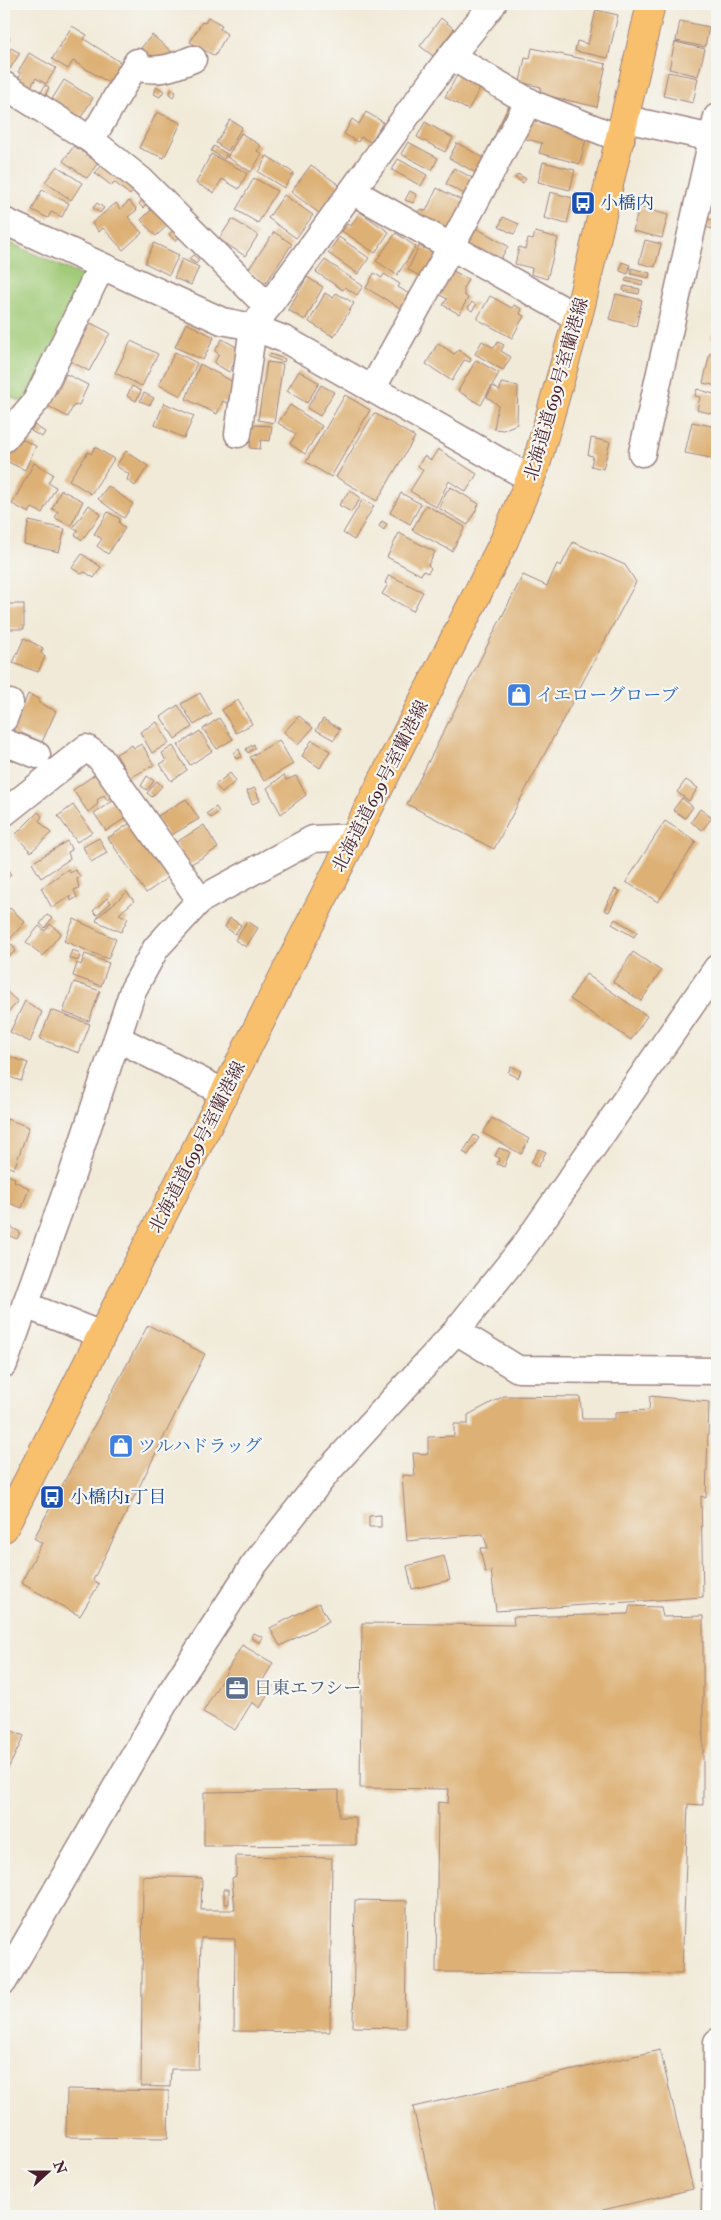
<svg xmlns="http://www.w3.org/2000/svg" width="721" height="2220" viewBox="0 0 721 2220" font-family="'IM FELL Double Pica','Noto Serif JP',serif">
<rect width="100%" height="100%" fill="#f6f6f2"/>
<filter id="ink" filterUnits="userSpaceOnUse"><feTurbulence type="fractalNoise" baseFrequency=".02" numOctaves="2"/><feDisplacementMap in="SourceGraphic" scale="10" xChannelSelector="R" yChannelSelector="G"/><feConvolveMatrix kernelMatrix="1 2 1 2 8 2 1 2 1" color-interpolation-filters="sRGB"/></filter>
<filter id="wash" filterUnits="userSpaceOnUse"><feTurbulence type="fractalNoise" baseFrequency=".0096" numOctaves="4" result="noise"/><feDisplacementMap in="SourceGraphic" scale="20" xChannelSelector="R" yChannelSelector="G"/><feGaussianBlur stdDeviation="1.12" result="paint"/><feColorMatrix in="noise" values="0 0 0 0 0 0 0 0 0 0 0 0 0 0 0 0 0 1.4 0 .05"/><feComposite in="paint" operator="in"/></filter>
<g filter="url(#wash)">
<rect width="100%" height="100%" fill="#f1ead8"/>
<!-- green -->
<path fill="#a1cb78" stroke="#767552" d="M4 240 87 278 27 404 4 394Z"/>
<g id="blocks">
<!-- building -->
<path fill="#ddb075" d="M596 10 618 15 608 58 575 51 577 41 588 44Z
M208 17 222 25 220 29 227 34 215 56 190 42 202 22 205 23Z
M441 18 454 29 433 56 420 46Z
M680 21 709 27 705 47 676 41Z
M72 26 87 35 84 39 123 64 111 84 73 61 68 69 52 59Z
M4 34 10 38 4 48Z
M152 35 173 53 162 67 141 55 145 51 141 48Z
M675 42 705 49 698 76 669 69Z
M11 48 20 53 10 69 4 66V61Z
M532 48 606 64 597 107 540 94 541 87 520 82 525 58 530 59Z
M29 53 56 68 46 84 36 78 30 88 17 81 21 74 18 72Z
M459 72 482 85 468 110 445 97Z
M668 72 698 78 693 103 663 96Z
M64 80 93 98 78 122 49 104Z
M45 85 49 87 45 97 40 95Z
M157 87 164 91 160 97 154 94Z
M172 89 176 92 173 97 169 94Z
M508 107 516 111 503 135 496 132Z
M157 112 181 123 164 158 139 148Z
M366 112 383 122 371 142 361 137 358 142 344 134 352 119 359 124Z
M527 119 587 135 580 164 539 153 542 143 522 138Z
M230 120 242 127 228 151 216 143Z
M425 122 453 138 445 152 417 137Z
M241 133 261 146 257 151 262 154 251 172 227 157Z
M408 142 438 158 432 170 401 154Z
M457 143 488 160 480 175 449 158Z
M74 146 98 163 87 178 63 161Z
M214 146 227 154 224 159 211 151Z
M211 154 247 173 239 189 222 179 214 193 196 183Z
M267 156 294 173 284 188 258 172Z
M398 159 427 175 421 186 392 170Z
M543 162 575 170 570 190 538 182Z
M104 163 136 188 130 195 114 182 112 186 95 173Z
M311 165 339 185 319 213 291 192Z
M57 166 82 183 71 200 45 182Z
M454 168 476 180 468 196 446 184Z
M518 174 526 179 523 183 515 178Z
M254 178 277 191 258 223 236 210Z
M437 188 465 202 448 235 415 218 420 209 426 211Z
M42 190 69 203 62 217 51 212 48 218 32 210Z
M410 191 417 195 413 203 405 200Z
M550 192 573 198 567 224 544 218Z
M284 195 313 215 296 238 268 218Z
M144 198 148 202 143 208 139 204Z
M129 201 137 210 128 217 142 233 123 250 103 228 99 232 92 223 116 203 120 209Z
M97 203 104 208 100 213 93 208Z
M154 207 170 223 156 236 141 220Z
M639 207 668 215 662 238 633 231Z
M360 212 389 232 375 253 342 231 347 224 351 226Z
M503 217 519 224 514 234 499 227Z
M232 219 258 235 245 256 219 239Z
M707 219 717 221V230L705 227Z
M476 228 508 246 499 262 467 244Z
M175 229 181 236 175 241 169 234Z
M274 232 292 244 266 283 248 270Z
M535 232 558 238 547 279 531 274 532 268 515 264 519 247 525 249 528 239 533 240Z
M396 233 416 247 397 275 376 261Z
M339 237 369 258 358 274 328 253Z
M645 240 661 244 655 267 639 263Z
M154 243 179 255 169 275 145 263Z
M419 246 438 255 426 279 408 270Z
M193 255 199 260 196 264 189 259Z
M182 259 199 267 191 285 174 278Z
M325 260 363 286 357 295 345 287 343 290 316 272Z
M622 262 630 265 628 274 620 271Z
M448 268 468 279 464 287V295L468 298 459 314 443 305 447 299 435 292Z
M631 268 650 273 649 278 631 274Z
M374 273 382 278 384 274 400 284 398 287 409 294 400 308 366 288Z
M307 277 323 287 305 320 288 310Z
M627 277 643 281 642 285 625 281Z
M624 286 640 289 639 294 623 291Z
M325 293 333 298 336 293 354 303 334 337 309 322Z
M616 294 642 300 636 326 609 319Z
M490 296 512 308 514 305 522 309 520 314 524 316 512 338 477 319Z
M472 302 476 305 472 311 468 308Z
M91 323 110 333 89 371 70 361Z
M186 323 214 337 203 360 175 347Z
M713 333H717V341L711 339Z
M222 339 242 350 229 372 214 363 219 354 215 351Z
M131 341 158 354 142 386 115 373Z
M482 341 494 348 498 342 504 345 501 351 511 357 503 370 475 354Z
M438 343 454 354 459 350 471 359 470 362 464 360 452 381 426 364Z
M175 352 197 363 181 396 159 385Z
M710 353 717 354V386L703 383Z
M270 354 285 359 284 362 268 357Z
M476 360 499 373 481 405 458 391Z
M267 362 283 364 274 423 258 420Z
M200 364 237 384 227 403 223 401 217 414 186 399Z
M299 371 319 383 307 403 287 391Z
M66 374 88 385 79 405 73 406 68 417 44 404 50 393H57Z
M501 383 518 386 517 424 503 430 494 429 498 405 487 397 493 386 500 391Z
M321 385 334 392 320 416 307 408Z
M132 386 141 391 136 401 127 396Z
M697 389 717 395V415L697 410 700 397 695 396Z
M144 393 154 398 150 405 140 401Z
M345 395 370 410 331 477 306 462Z
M164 403 194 416 184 438 155 425Z
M290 405 322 426 305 454 290 444 296 434 278 423Z
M374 413 415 437 377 501 336 477Z
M692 422 717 427 716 459 685 453Z
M34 425 45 432 42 437 31 431Z
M252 425 272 426 270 441 261 440 260 449 250 448Z
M15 436 36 446 25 470 4 460Z
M591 438 610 442 603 469 591 466 593 456 588 455Z
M95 447 114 459 91 494 69 480 88 452 91 454Z
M438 449 477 474 466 492 449 481 436 507 410 491 423 470 418 466 424 456 431 460Z
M126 451 148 466 135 486 127 480 129 474 116 466Z
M34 463 53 474 48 483 56 487 42 513 32 508 29 513 12 504Z
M108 486 133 504 124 518 98 499Z
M451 487 479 504 468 525 439 508 446 492Z
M61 490 83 501 71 526 55 518 58 512 52 509Z
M350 490 361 498 351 512 339 505Z
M401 493 421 504 410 524 390 513Z
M363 499 374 506 354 540 343 533Z
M89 505 101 514 82 540 75 535 78 531 73 528Z
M426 505 465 527 452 551 412 530Z
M108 512 120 519 119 523 125 528 108 554 97 546 102 539 94 534Z
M29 521 65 529 59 552 24 544Z
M382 521 387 524 384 530 379 526Z
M399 533 435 552 428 565 431 568 428 573 423 571 421 575 387 557Z
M573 542 625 565 636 582 494 849 407 804 523 575 547 586 557 564 561 566Z
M82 554 101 567 94 578 85 572 81 574 72 568Z
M389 575 423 592 413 611 382 594 388 584 385 583Z
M4 604H24V629H4Z
M24 638 43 648 41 653 45 657 38 672 13 663Z
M200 693 212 714 194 725 181 704Z
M28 694 39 699V703L56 711 42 742 19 732 17 737 11 736Z
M238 700 252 724 236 733 222 710Z
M178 705 192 727 175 739 161 717Z
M299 716 313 728 298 745 284 732Z
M219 718 233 739 217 749 203 729Z
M323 719 340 729 334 740 316 730Z
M157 722 169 743 152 753 140 732Z
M200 731 212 751 190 765 178 745Z
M279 740 293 764 264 781 250 757Z
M312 740 330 751 320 768 302 756Z
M142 744 154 765 130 778 116 754 132 745 134 748Z
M254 744 255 748 248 753 246 749Z
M173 746 187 770 171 781 160 764 166 761 162 753Z
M239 749 242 757 236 759 234 753Z
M97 773 113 796 107 800 104 795 97 800 98 804 88 812 73 790Z
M230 773 236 781 222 793 215 785Z
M284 775 286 780 296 776 306 795 281 814 267 788Z
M147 776 154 781 147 790 141 786Z
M686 780 698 788 689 801 677 792Z
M157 781 162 786 152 797 147 793Z
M255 788 260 801 252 804 247 791Z
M682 798 693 807 685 818 673 810Z
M186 799 199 819 168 837 156 817Z
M114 800 131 814 106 831 94 813Z
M73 805 92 832 77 842 58 816Z
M216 807 219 812 211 818 207 813Z
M700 809 712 818 702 830 691 822Z
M38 812 42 816 39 821 51 833 31 852 15 835Z
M136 819 173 874 146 893 108 838Z
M665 821 696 841 658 902 626 882Z
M204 825 218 848 188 866 175 843Z
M99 838 107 853 91 862 83 847Z
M67 841 72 850 68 852 70 859 41 878 32 863Z
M4 864 11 875 4 881Z
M68 869 70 873 75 870 81 877 77 879 79 888 74 890 77 897 71 901 70 896 52 908 41 888Z
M615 889 620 891 609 912 604 910Z
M127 892 134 901 119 914 128 918 121 932 96 921 98 917Z
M107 898 111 903 97 915 93 911Z
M10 908 25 922 4 946V915Z
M47 915 52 918 45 928 40 924Z
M230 918 241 925 235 934 225 927Z
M74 919 116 939 108 959 64 941Z
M615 919 637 932 634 937 612 924Z
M247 921 258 928 246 947 235 940Z
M50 924 61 933 43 956 26 942 39 926 45 931Z
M12 944 16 951 8 957 4 950Z
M72 950 81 953 78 961 69 958Z
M633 952 661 971 641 1001 613 982Z
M85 954 109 963 101 986 73 976 77 963 81 965Z
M586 974 647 1016 631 1040 570 999Z
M74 982 100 991 89 1021 63 1012Z
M6 991 18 1002 4 1016V994Z
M25 1001 42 1012 30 1042 10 1032Z
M51 1010 90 1024 79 1053 40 1039Z
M10 1057 28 1063 21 1081 4 1075Z
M511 1066 521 1071 518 1078 508 1073Z
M492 1118 529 1139 521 1154 483 1133Z
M7 1119 29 1127 14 1169 4 1165V1129Z
M474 1135 479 1138 468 1155 463 1152Z
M499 1148 510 1152 504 1167 497 1164 500 1158 495 1156Z
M539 1149 546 1152 538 1167 531 1163Z
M4 1174 15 1178 14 1181 29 1188 22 1208 4 1201Z
M9 1226 20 1232 17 1239 5 1234Z
M148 1325 205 1354 93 1580 99 1584 80 1616 21 1583 42 1543 34 1538Z
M504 1396 580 1397 582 1419H615V1412L649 1410 650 1396 709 1402 706 1498 701 1496 703 1597 496 1611 491 1570 485 1572 480 1548H488L483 1534 407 1541 402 1475 415 1476 413 1453 428 1454V1437L454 1436V1424H468V1415Z
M381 1515V1527H369V1516Z
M444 1556 450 1580 412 1589 407 1566Z
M319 1603 329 1621 280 1646 270 1628Z
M630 1606 661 1607 663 1617 703 1616V1805L688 1804 682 1974 436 1972 438 1802 448 1803 449 1789 360 1788 362 1623 514 1625 513 1617 628 1614Z
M253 1633 263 1637 260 1643 251 1638Z
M242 1645 273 1663 263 1680 273 1686 260 1708 252 1702 235 1730 203 1712Z
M4 1727 24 1736 7 1771 4 1770Z
M339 1790V1817H356V1845L204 1846V1792Z
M236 1856 332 1858 330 2032 234 2031 235 1939 201 1938 198 2069H171L170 2087 141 2086 143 1876 202 1878 201 1910H235L232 1878 236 1876Z
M224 1889H229V1904H224Z
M355 1900 407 1901 405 2028 353 2027Z
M660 2050 693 2189 577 2216H438L413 2107Z
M67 2089 169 2091 168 2138 66 2137Z"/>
</g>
</g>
<g filter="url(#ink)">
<use href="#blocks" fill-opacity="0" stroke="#9e8482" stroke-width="1"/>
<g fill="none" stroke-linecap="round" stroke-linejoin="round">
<defs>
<path id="minor" d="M452 57 533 104 621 139
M134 67C158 73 171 68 193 59
M4 85 91 140 141 180 268 307
M626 119 712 138
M91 140 137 62
M352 191 578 318
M4 221 222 321 253 327 286 340 531 479
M372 389 451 247 529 101
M238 434 253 327 443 66 493 4
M4 439 36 401 101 267
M642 453 717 117
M4 719 10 703
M4 742 37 755
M4 813 86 748 100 758 200 900
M117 1038 225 1093
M25 1305 102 1335
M456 1331 518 1369 717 1371
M4 1364 71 1178 133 990 156 948 200 900 313 839 355 837
M4 1981 171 1692 253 1566 328 1471 456 1331 525 1245 717 968
M715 2216 717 2042"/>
<path id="major" d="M4 1528 504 541 536 465 580 309 651 4"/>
</defs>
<!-- minor casing -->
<use href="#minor" stroke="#9e8482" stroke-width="29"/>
<!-- major casing -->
<use href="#major" stroke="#9e8482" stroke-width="30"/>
<!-- minor -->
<use href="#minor" stroke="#fff" stroke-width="26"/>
<!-- major -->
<use href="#major" stroke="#f8bf6c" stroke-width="28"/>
</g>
</g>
<!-- icons -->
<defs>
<symbol id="bus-square" viewBox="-11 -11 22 22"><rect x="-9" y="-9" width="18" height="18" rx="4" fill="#1a4fb4" stroke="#f6f6f2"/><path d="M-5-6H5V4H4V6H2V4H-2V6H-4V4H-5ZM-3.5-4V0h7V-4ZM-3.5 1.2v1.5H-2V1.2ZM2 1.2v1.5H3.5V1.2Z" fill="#fff"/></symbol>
<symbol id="shop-square" viewBox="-11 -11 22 22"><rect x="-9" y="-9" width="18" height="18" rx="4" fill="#3f7fe0" stroke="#f6f6f2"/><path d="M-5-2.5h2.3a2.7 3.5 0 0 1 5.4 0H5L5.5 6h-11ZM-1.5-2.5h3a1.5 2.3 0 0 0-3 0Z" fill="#fff"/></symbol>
<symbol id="office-square" viewBox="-11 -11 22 22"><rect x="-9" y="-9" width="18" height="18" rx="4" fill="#5c6f8a" stroke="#f6f6f2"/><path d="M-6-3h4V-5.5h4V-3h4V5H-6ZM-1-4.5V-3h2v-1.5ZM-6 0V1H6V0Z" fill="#fff"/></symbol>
</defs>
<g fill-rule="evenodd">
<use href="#bus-square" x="569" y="189" width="28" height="28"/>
<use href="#shop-square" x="505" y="681" width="28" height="28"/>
<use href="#shop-square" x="107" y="1432" width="28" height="28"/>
<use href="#bus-square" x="38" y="1483" width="28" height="28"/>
<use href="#office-square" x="223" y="1674" width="28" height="28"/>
</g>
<g text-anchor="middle" stroke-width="4.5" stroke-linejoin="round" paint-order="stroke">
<!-- transit labels -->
<g font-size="18" fill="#164399" stroke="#f6f6f2" text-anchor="start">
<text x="600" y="209">小橋内</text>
<text x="70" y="1503">小橋内1丁目</text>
</g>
<!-- street labels -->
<g font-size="18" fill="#4a1f2b" stroke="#f6f6f2">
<text transform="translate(556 389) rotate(-74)" y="6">北海道道699号室蘭港線</text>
<text transform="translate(380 786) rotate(-63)" y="6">北海道道699号室蘭港線</text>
<text transform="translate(197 1147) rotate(-63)" y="6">北海道道699号室蘭港線</text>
</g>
<!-- shop labels -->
<g font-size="18" fill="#366cbe" stroke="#f6f6f2" text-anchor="start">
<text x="536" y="701">イエローグローブ</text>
<text x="138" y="1452">ツルハドラッグ</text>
</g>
<!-- service labels -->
<g font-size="18" fill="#4e5e75" stroke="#f6f6f2" text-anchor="start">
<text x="254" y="1694">日東エフシー</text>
</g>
</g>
<!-- margin -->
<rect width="721" height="2220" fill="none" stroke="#f6f6f2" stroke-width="20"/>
<!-- north arrow -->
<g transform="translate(48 2172) rotate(69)" stroke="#f6f6f2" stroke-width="4" paint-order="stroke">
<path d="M0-4L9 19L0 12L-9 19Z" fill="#4a1f2b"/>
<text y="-8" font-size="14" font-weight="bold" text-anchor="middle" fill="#4a1f2b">N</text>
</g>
</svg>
